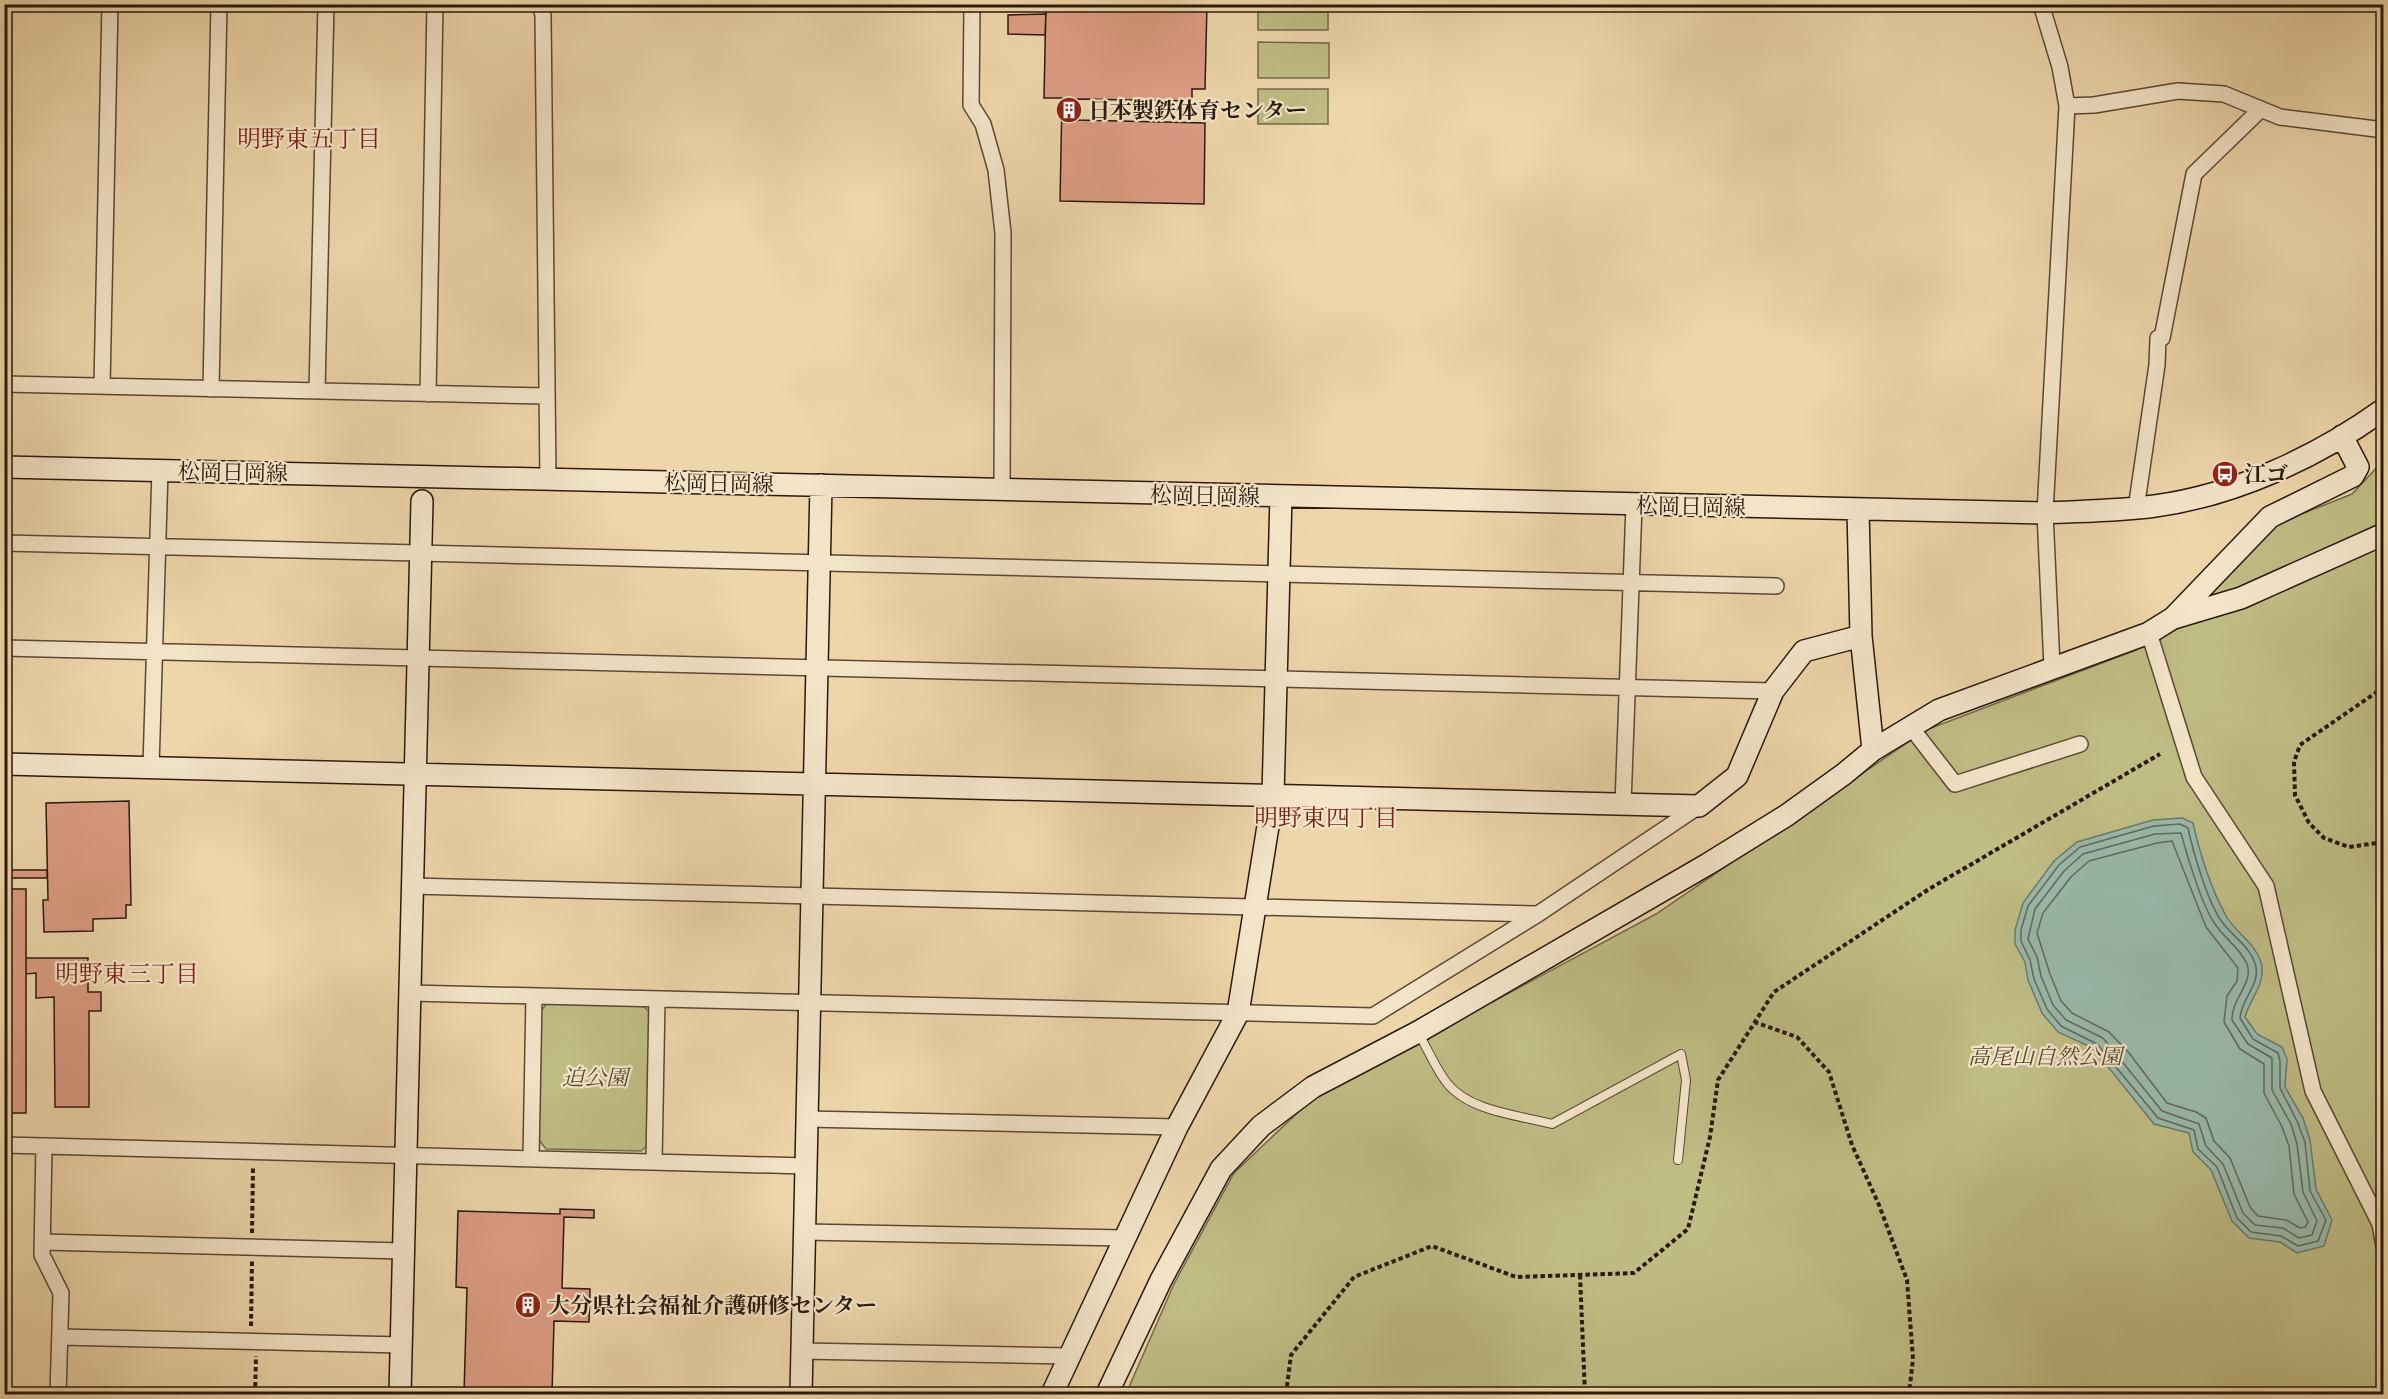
<svg xmlns="http://www.w3.org/2000/svg" width="2388" height="1399" viewBox="0 0 2388 1399" font-family="'IM FELL French Canon','Noto Serif JP',serif">
<rect width="100%" height="100%" fill="#edd6aa"/>
<filter id="stains"><feTurbulence type="fractalNoise" baseFrequency=".00333" numOctaves="4"/><feColorMatrix values="0 0 0 0 .2 0 0 0 0 .09 0 0 0 0 .02 0 0 0 .5 -.17"/></filter>
<radialGradient id="worn" r=".72"><stop offset=".6" stop-color="#630" stop-opacity="0"/><stop offset="1" stop-color="#630" stop-opacity=".3"/></radialGradient>
<!-- green -->
<path fill="#bfbc84" stroke="#746a48" stroke-width="1.5" d="M1258 5H1328V30H1258Z
M1258 42 1329 43V78H1258Z
M1258 89H1328V124H1258Z
M2383 461V1394H1126L1174 1284 1234 1173 1312 1099 1656 914 1926 730 2136 650 2215 590 2279 523 2352 494Z
M547 1003 642 1005 651 1013 649 1144 641 1151 546 1149 539 1140 541 1011Z"/>
<!-- water -->
<path fill="#99b9ab" stroke="#6d796c" stroke-width="1.5" d="M2182 818 2193 823C2200 854 2210 886 2225 914 2233 931 2255 942 2261 962 2267 983 2250 998 2245 1017L2257 1034 2282 1047 2287 1059 2285 1087 2303 1118 2310 1140 2316 1189 2332 1220 2324 1246 2297 1253 2280 1242 2249 1238 2232 1221 2211 1170 2193 1152 2189 1133 2154 1124 2093 1048 2058 1032 2042 1013 2028 980 2025 962 2015 944V930L2023 903 2054 861 2077 842 2153 820Z"/>
<g fill="none" stroke-linecap="round" stroke-linejoin="round">
<!-- shore -->
<path stroke="#62695c" stroke-width="1.5" d="M2180 824 2188 828C2193 852 2207 899 2220 919 2230 935 2249 945 2255 963 2262 984 2241 998 2240 1018L2253 1039 2278 1053 2280 1061V1088L2297 1121 2305 1142 2310 1191 2326 1220 2318 1241 2298 1246 2281 1236 2251 1232 2237 1218 2217 1167 2198 1149 2194 1130 2158 1118 2097 1044 2061 1026 2047 1009 2034 979 2030 960 2021 941V930L2028 906 2059 865 2080 847 2154 826Z
M2181 833C2187 856 2202 906 2215 924 2224 938 2240 948 2247 964 2254 983 2231 999 2232 1020L2248 1044 2272 1058V1090L2291 1124 2297 1144 2303 1192 2317 1221 2312 1235 2299 1238 2283 1228 2255 1225 2243 1213 2223 1164 2206 1146 2199 1124 2162 1111 2103 1038 2066 1020 2053 1005 2041 976 2037 957 2028 939 2035 909 2064 871 2083 854 2155 834Z
M2172 841 2206 927 2238 968 2237 981 2227 996 2224 1022 2240 1049 2264 1064V1093L2282 1127 2289 1146 2294 1194 2308 1222 2305 1227 2300 1228 2286 1220 2258 1216 2250 1207 2230 1158 2214 1141 2206 1118 2196 1112 2167 1103 2129 1053 2109 1032 2072 1013 2061 1001 2050 974 2037 933 2043 913 2071 877 2089 861 2157 843Z"/>
</g>
<!-- building -->
<path fill="#dd9d84" stroke="#2a190d" stroke-width="1.5" d="M1046 4H1207L1205 89H1192V101L1077 99V120L1205 123 1204 204 1060 201 1062 98H1044Z
M1046 14 1045 35 1008 34V15Z
M129 801 131 905H126V918L93 919V931L44 932 43 900H48L46 803Z
M4 870H47V878H4Z
M4 889H26V1113H4Z
M26 958H88V992H101V1011H89V1107H55L54 997 36 998V973L26 974Z
M560 1209 594 1210V1218L564 1217 562 1288 590 1289 589 1322 554 1321 552 1394H464L467 1288 456 1287 458 1211 560 1214Z"/>
<g fill="none" stroke-linecap="round" stroke-linejoin="round">
<defs>
<path id="lane" d="M1419 1034C1428 1050 1436 1069 1447 1083 1470 1112 1519 1115 1552 1124L1681 1054 1686 1080 1678 1160"/>
<path id="street" d="M540 4 543 15 548 479
M972 4 971 105 983 124 996 170 1003 233 1002 490
M2041 4 2060 67 2067 106 2045 513 2052 667
M2067 106 2094 105 2178 91 2224 94 2280 117 2384 130
M4 384 547 396
M102 386 110 4
M211 389 219 4
M317 391 326 4
M428 394 435 4
M2136 509 2157 365 2158 338H2162L2194 174 2261 109
M4 543 1776 586
M2149 633 2194 777 2266 886 2313 1091 2380 1224 2384 1246
M4 648 1773 691
M1910 726 1955 784 2080 744
M151 767 160 470
M1623 804 1634 505
M412 886 1537 914
M410 993 1373 1016 1538 914 1699 806
M807 1119 1177 1127
M4 1145 806 1166
M44 1146 42 1255 61 1293 58 1394
M531 1159 534 996
M654 1162 657 999
M804 1232 1125 1238
M42 1242 403 1251
M60 1337 401 1345
M802 1351 1068 1356"/>
<path id="secondary" d="M4 467 2045 513C2082 511 2118 511 2155 506 2236 495 2317 457 2384 409
M1858 509 1861 636 1873 750
M2174 618 2241 598 2384 534
M4 764 1699 806 1737 776 1773 691 1804 651 1861 636
M400 1394 422 501
M801 1394 821 485
M1052 1394 1177 1127 1238 1013 1273 795 1281 496
M1107 1394 1161 1280 1221 1169 1261 1126 1313 1087 1418 1032 1708 864 1787 815 1844 774 1873 750 1939 710 2149 633 2173 618 2270 517 2353 476 2358 467 2342 436"/>
</defs>
<!-- lane casing -->
<use href="#lane" stroke="#5b4834" stroke-width="10"/>
<!-- street casing -->
<use href="#street" stroke="#5b4834" stroke-width="18"/>
<!-- secondary casing -->
<use href="#secondary" stroke="#2a190d" stroke-width="24"/>
<!-- path -->
<path stroke="#2a190d" stroke-width="4" stroke-dasharray="4.5 3" stroke-linecap="butt" d="M2384 687 2300 745 2294 762 2295 795 2309 823 2324 838 2349 847 2384 842
M1754 1022 1797 1037 1829 1072 1852 1145 1879 1205 1907 1280 1913 1359 1909 1394
M252 1233 253 1168
M1580 1275 1585 1394
M251 1326 252 1261
M255 1394 256 1356
M1286 1394 1291 1355 1354 1277 1432 1246 1516 1277 1634 1273 1688 1229 1710 1137 1718 1080 1774 992 1929 889 2160 754"/>
<!-- lane -->
<use href="#lane" stroke="#f3e4c8" stroke-width="8"/>
<!-- street -->
<use href="#street" stroke="#f3e4c8" stroke-width="15"/>
<!-- secondary -->
<use href="#secondary" stroke="#f3e4c8" stroke-width="21"/>
</g>
<!-- icons -->
<defs>
<symbol id="building-disc" viewBox="-11 -11 22 22"><circle r="9.5" fill="#8f2418" stroke="#f3e4c8"/><path d="M-4-6H4V6H1V3H-1V6H-4ZM-2.5-4.3h1.7v1.8h-1.7ZM.8-4.3h1.7v1.8H.8ZM-2.5-1h1.7V.8h-1.7ZM.8-1h1.7V.8H.8Z" fill="#fff"/></symbol>
<symbol id="bus-disc" viewBox="-11 -11 22 22"><circle r="9.5" fill="#8f2418" stroke="#f3e4c8"/><path d="M-5-6H5V4H4V6H2V4H-2V6H-4V4H-5ZM-3.5-4V0h7V-4ZM-3.5 1.2v1.5H-2V1.2ZM2 1.2v1.5H3.5V1.2Z" fill="#fff"/></symbol>
</defs>
<g fill-rule="evenodd">
<use href="#building-disc" x="1054" y="95" width="30" height="30"/>
<use href="#bus-disc" x="2210" y="459" width="30" height="30"/>
<use href="#building-disc" x="513" y="1290" width="30" height="30"/>
</g>
<g text-anchor="middle" stroke-width="4.5" stroke-linejoin="round" paint-order="stroke">
<!-- poi labels -->
<g font-size="22" font-weight="bold" fill="#2a190d" stroke="#f3e4c8" text-anchor="start">
<text x="1088" y="118">日本製鉄体育センター</text>
<text x="2244" y="482">江ゴ</text>
<text x="548" y="1313">大分県社会福祉介護研修センター</text>
</g>
<!-- street labels -->
<g font-size="22" fill="#2a190d" stroke="#f3e4c8">
<text transform="translate(233 472) rotate(1)" y="8">松岡日岡線</text>
<text transform="translate(719 483) rotate(1)" y="8">松岡日岡線</text>
<text transform="translate(1205 495) rotate(1)" y="8">松岡日岡線</text>
<text transform="translate(1691 506) rotate(1)" y="8">松岡日岡線</text>
</g>
<!-- park labels -->
<g font-size="22" font-style="italic" fill="#574a31" stroke="#f3e4c8">
<text x="2045" y="1064">高尾山自然公園</text>
<text x="595" y="1085">迫公園</text>
</g>
<!-- neighbourhood labels -->
<g font-size="24" fill="#7a1f14" stroke="#f3e4c8">
<text x="309" y="147">明野東五丁目</text>
<text x="1326" y="826">明野東四丁目</text>
<text x="127" y="982">明野東三丁目</text>
</g>
</g>
<!-- margin -->
<rect width="2388" height="1399" fill="none" stroke="#edd6aa" stroke-width="24"/>
<rect x="6" y="6" width="2376" height="1387" fill="none" stroke="#2a190d" stroke-width="3"/>
<rect x="12" y="12" width="2364" height="1375" fill="none" stroke="#2a190d" stroke-width="1.5"/>
<rect width="100%" height="100%" filter="url(#stains)"/>
<rect width="100%" height="100%" fill="url(#worn)"/>
</svg>
